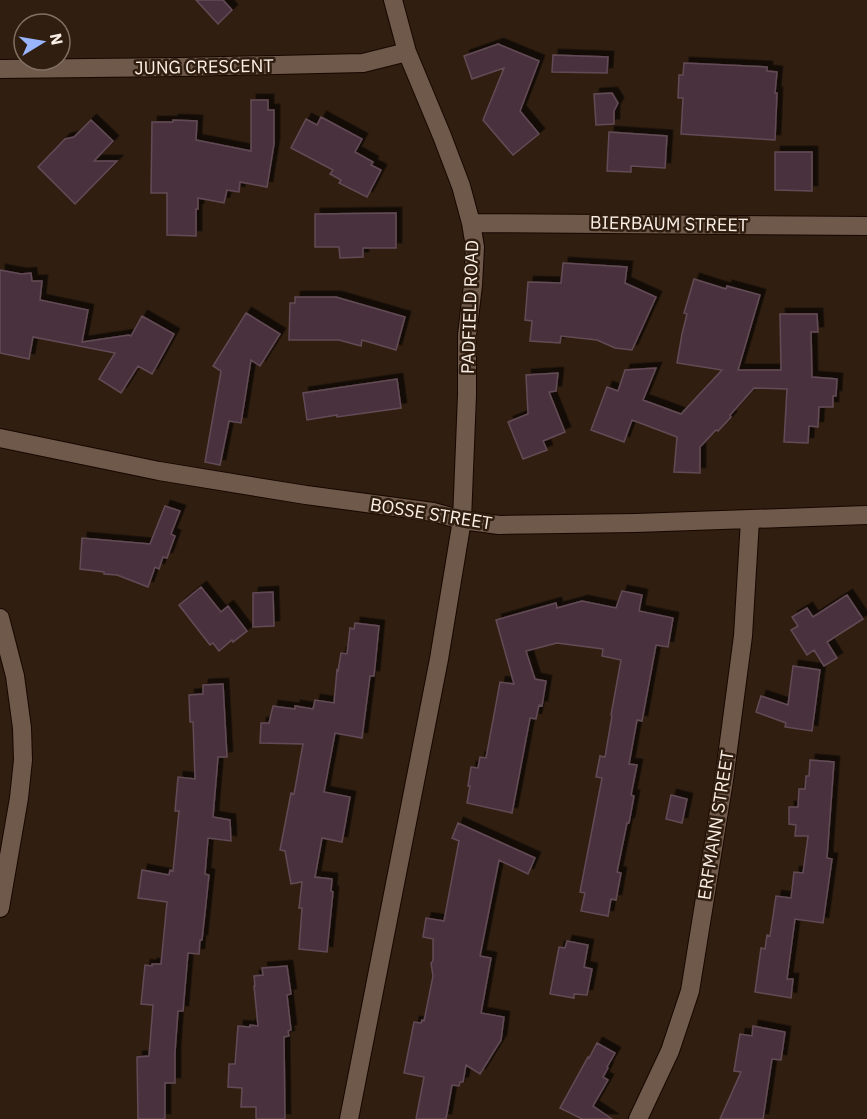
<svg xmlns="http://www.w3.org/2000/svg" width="867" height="1119" viewBox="0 0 867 1119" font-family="'IBM Plex Sans',sans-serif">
<defs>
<filter id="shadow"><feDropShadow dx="5.5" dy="-5.5" stdDeviation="0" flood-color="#0009"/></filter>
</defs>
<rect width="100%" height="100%" fill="#301e10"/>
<!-- building -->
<path fill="#49333e" stroke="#634b56" stroke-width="1.5" filter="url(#shadow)" d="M196 0H223L232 10 218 24Z
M498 44 539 61 520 111 539 134 513 155 483 120 504 68 472 79 464 56Z
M553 55 608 57 607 73 552 72Z
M684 63 767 67V71L777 72 775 93H777L775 140 681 134 683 98H678L679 75H683Z
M612 93 618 103 614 111V124L596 125 594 94Z
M251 100H268V110H274V144L267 187 240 182 239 192 227 190 224 203 198 198V209H196V236L167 235V193H151L152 122H173V120L197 121 196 140 251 151Z
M321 117 362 139 355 152 373 162 371 165 381 170 367 197 339 183 341 180 330 174 333 170 291 148 306 119 317 125Z
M91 120 113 141 94 161H117L75 204 38 167 65 139 74 137Z
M609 132 667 136 665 168 631 166V172L607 171Z
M775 152H812V191L775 190Z
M396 213V248H363V257L340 258 339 247H315V214Z
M563 263 627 267 625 283 656 297 632 350 615 348 597 340 561 336 560 343 530 341 532 321 525 320 528 282 561 283Z
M0 270 21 274 31 273 32 281H42L40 300 88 310 82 342 129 335 131 336 142 316 174 334 152 374 138 366 121 393 99 379 115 353 33 337 29 359 0 353Z
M694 279 726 289 727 286 760 295 738 370H781L780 314H817L818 332H811L812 377 837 379 836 396H833V407H819L818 427 809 426 808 443 784 442 787 389 754 388 730 415 731 417 718 431 716 430 700 447V473L674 472 677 437 632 420 624 442 591 430 607 387 618 391 625 370 656 368 643 400 681 414 722 370 677 363 682 334 687 314 684 313Z
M295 297H336L405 317 396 350 362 340 361 346 339 340H289L290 303H295Z
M246 313 280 334 260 366 251 360 241 423 229 421 220 465 205 462 221 371 213 366Z
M558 373 556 391 549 392 565 432 543 441 547 450 523 459 508 422 528 414 526 375Z
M397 379 401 408 337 417V415L307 420 303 393Z
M165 506 180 511 171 534 175 536 167 558 163 557 159 569 155 567 148 587 117 575 104 574V572L80 569 82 538 150 544Z
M201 587 221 612 228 606 247 631 233 642 232 640 219 651 213 643 210 645 179 605Z
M622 591 642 595 639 611 673 618 668 647 656 645 642 721 637 720 629 764 637 765 631 795 634 796 629 823H627L617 872 621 873 616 900 611 899 608 916 581 911 585 893 580 892 602 778 596 777 600 756 605 757 612 716 611 715 621 660 602 656 603 649 557 643 526 651 535 679 546 681 542 706 539 705 536 719 530 718 512 813 467 803 470 786H468L471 767 478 768 480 757 486 758 500 682 514 684 496 620 556 603 557 608 582 601 616 608Z
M273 592 274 626 253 627V593Z
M847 595 863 619 827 642 837 658 824 666 814 650 807 655 791 630 798 626 792 617 807 608 813 617Z
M355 623 379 626 374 676H370L362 738 335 733 324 792 350 797 342 842 322 838 315 877 332 879 331 891 333 892 327 952 299 949 302 908H299L302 882 291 884 285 851 280 850 291 793 294 794 303 744 260 743 261 723H269L273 706 295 709V706L313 709 315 700 334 703 337 670 338 671 341 653 347 654 350 628 354 629Z
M793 666 820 670 812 731 785 727 786 723 756 712 761 696 788 705Z
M223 684 227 757H218L213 817 230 820 231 841 208 838 205 874 209 875 202 940H200L199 954 188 953 183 1011H178L175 1052V1083H165V1119H138L137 1057 149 1056 153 1005 141 1004 145 965 152 966V964H161L167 902 138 898 142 870 169 875 170 870 173 871 179 811H175L178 777 195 779 193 722H190L189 695 203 694V685Z
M810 760 834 762 827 858 832 859 823 923 795 919 787 979H793L791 998 755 992 761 948 765 949 767 935 770 936 776 896 791 898 794 872 803 873 808 836H795L796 825 789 824V807H798L799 789H805L806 776H809Z
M671 795 687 799 682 823 666 819Z
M458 823 535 858 528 874 499 860 480 956 491 958 481 1013 504 1017 501 1040 480 1074 466 1065 463 1082H460L459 1086 452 1085 446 1119H416L424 1077 404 1073 414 1022 421 1023 422 1020 424 1021 433 976 431 963 433 961V939L423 937 426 918 444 921 459 841 452 838Z
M567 941 588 945 584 967 592 969 587 995 574 994V998L550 994 559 947 565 948Z
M287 966 291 994 287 995 291 1030 288 1031 289 1036 284 1037 285 1119H256V1107H241L242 1088 228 1087 229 1064H235L238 1026 250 1027V1025L258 1026 254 986H255L254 976 263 975 262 968Z
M753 1026 785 1032 781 1060 772 1059 763 1119H720L741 1072 734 1071 740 1034 752 1036Z
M597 1043 615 1053 607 1067 608 1068 603 1077 608 1080 593 1106 612 1119H582L560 1108 588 1057 589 1058Z"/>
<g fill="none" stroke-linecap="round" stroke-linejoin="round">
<defs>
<path id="minor" d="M0 69 181 67 363 63 407 52
M471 223 867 226
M0 438 159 471 306 495 433 512 462 520 499 525 636 523 867 515
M0 618 15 676 22 728 23 760 19 798 0 908
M349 1119 439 659 462 520 467 395V335L473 285 475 247 471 223 461 186 442 136 407 52 393 0
M638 1119 670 1051 690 991 724 780 743 636 750 520"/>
</defs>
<!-- minor casing -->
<use href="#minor" stroke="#170700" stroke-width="20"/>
<!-- minor -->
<use href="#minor" stroke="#6e594a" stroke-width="18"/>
</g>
<g text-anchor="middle" stroke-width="5" stroke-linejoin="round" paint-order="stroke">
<!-- street labels -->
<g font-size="18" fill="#faeee5" stroke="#301e10">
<text transform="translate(204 67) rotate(-1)" y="6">JUNG CRESCENT</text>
<text transform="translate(669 224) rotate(1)" y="6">BIERBAUM STREET</text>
<text transform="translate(470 307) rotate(-88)" y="6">PADFIELD ROAD</text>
<text transform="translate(431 514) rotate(9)" y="6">BOSSE STREET</text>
<text transform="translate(716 825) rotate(-81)" y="6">ERFMANN STREET</text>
</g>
</g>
<!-- north arrow -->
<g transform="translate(42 42) rotate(79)"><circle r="28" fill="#301e10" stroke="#817165" stroke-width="1.5"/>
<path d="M0-4.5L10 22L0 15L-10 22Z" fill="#98b5fd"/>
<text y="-9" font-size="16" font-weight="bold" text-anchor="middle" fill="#faeee5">N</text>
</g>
</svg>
